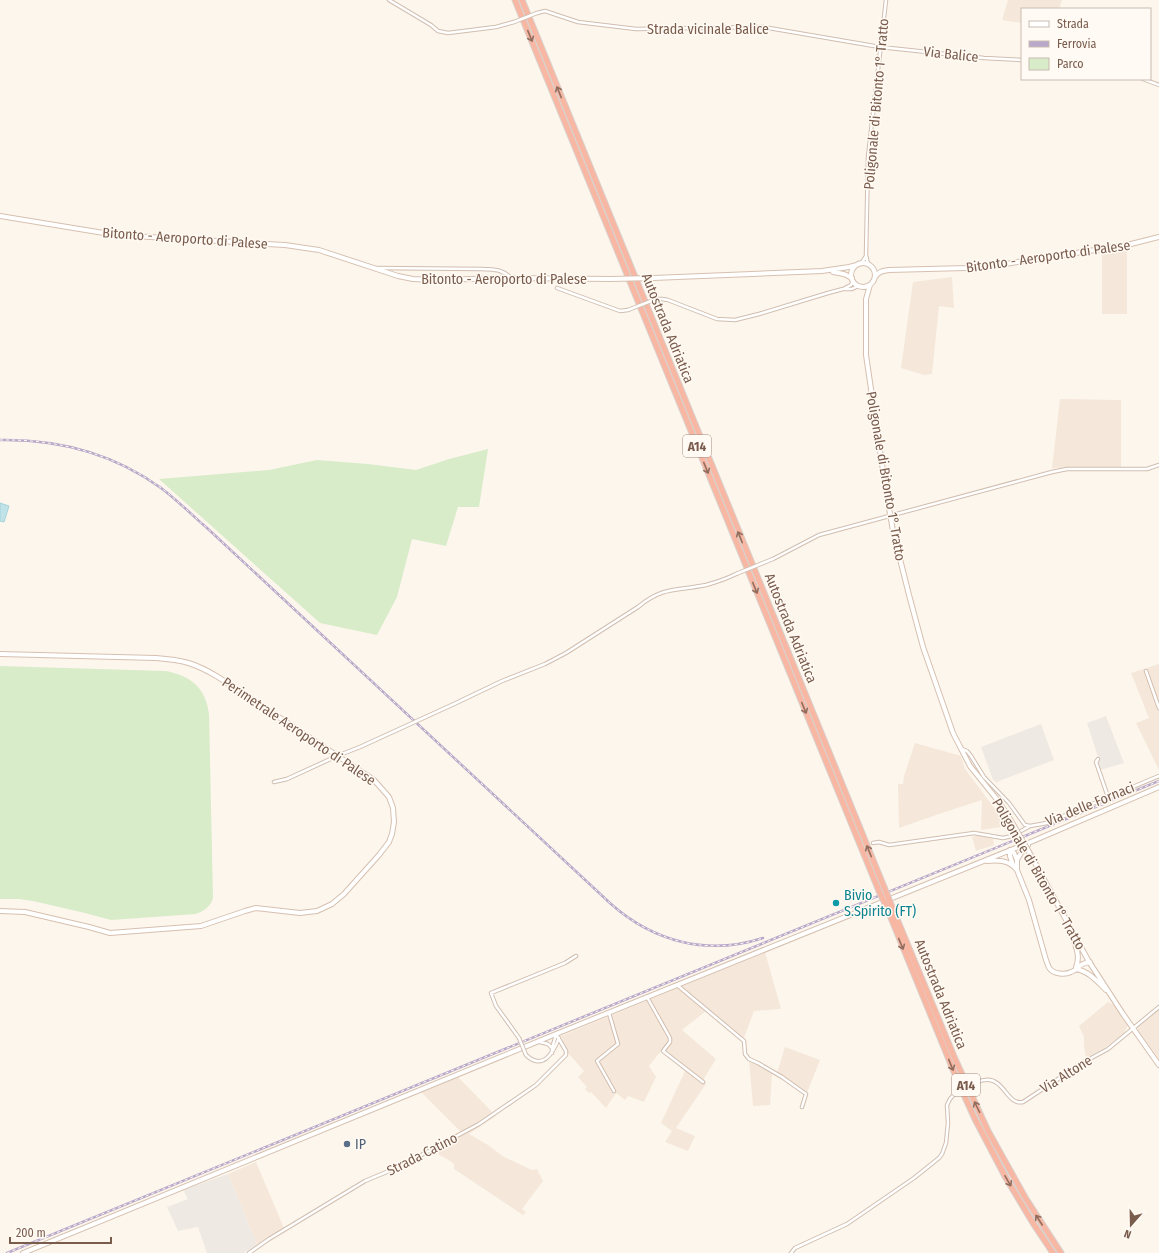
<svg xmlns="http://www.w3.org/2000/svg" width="1159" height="1253" viewBox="0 0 1159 1253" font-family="'Fira Sans Condensed',sans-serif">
<rect width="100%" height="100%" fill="#fdf6ec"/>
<!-- residential -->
<path fill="#f5e8da" d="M1008 0H1062L1059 9H1022V23L1002 20Z
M1127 249V314H1102V250Z
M952 277 954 308 939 306 932 374 924 375 901 368 913 282Z
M1060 399 1121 400V467L1052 468Z
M1159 664V770L1136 723 1149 718 1131 673Z
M915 743 961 756 965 769 1008 826 981 830 982 800 939 814 899 828 898 784H903L904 776Z
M978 835 993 839 994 845 976 851 972 837Z
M765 952 781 1009 754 1011 744 1038 706 1011 682 1030 716 1059 703 1080 706 1084 676 1128 695 1136 688 1151 665 1142 672 1131 661 1123 685 1071 661 1051 649 1066 656 1077 644 1102 628 1096 625 1100 616 1093 606 1108 591 1092 589 1093 585 1089 587 1087 578 1077 584 1071 568 1053 561 1036Z
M1108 1002 1114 1005 1128 1025 1124 1033 1106 1047 1086 1058 1084 1046V1037L1079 1026Z
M1159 1009V1059L1138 1030V1026Z
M785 1047 820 1060 807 1093 772 1074 770 1105 753 1106 749 1060 777 1073Z
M458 1077 496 1116 469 1134 488 1145 504 1157 532 1170 537 1169 543 1181 522 1209 526 1212 523 1215 454 1169V1164L447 1159 439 1155 435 1150 461 1132 421 1092Z
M256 1162 284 1228 257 1245 228 1174Z"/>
<!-- industrial -->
<path fill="#efe9e4" d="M1106 716 1124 763 1100 770 1098 764 1099 760 1087 723Z
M1041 724 1054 760 999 781 997 783 993 780 981 747Z
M228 1174 257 1245 244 1253H207L198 1227 178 1231 167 1207 188 1199 183 1190Z"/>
<!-- green -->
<path fill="#d8ecc9" d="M488 449 479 507H458L446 546 412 539 397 597 377 635 320 623 159 479 269 470 317 460 368 464 416 470 449 459Z
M0 666 165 671C190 675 206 688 209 714L213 898C210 907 204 911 196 914L111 920 85 913 33 901 19 899H0Z"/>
<!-- water -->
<path fill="#bfe3e8" stroke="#a5d3da" d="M0 503 9 506 4 522 0 521Z"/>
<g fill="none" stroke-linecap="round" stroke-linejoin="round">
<defs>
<path id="street" d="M389 0 431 25 438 31 448 33 496 27 514 22
M537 13 545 11 578 22 636 29 763 27 880 47 984 58 1022 60
M1143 79 1159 85
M861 264 866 256
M868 264 866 255 868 157 886 0
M377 268 483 269C495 270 502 269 511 278
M557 288 620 311 628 310
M845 288 851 285 853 281
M656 299H662L668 300 717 319 735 320 759 314 828 293 843 289H852L858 286
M763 563 773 559 819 535 1052 472 1067 469H1147L1159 465
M1146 671 1159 708
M454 704 502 681 545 664 566 653 638 607C663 586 677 591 706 585 717 582 726 579 736 574
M962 749 967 751 971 756 984 777 1009 803 1025 825 1030 826 1047 823 1159 776
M1098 759 1096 762 1108 797
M274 782 287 779 337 756 360 747
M873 843 879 842 889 845 974 833 1003 838 1012 836 1030 826
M677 985 744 1041 745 1054 749 1059 758 1063 782 1077 806 1094 802 1107
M647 997 670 1038V1042L663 1051 703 1082
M609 1013 618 1044 597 1061 614 1091
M519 1038 496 1006 491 993 565 963 576 956
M540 1042 548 1044 552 1048
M552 1053V1048L556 1035
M526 1055C543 1071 553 1053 559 1038
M970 1086C975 1083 980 1080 985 1080 1004 1077 1007 1106 1023 1102L1084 1062 1108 1049 1159 1007
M249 1253 269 1239 365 1181 401 1166 479 1124 536 1085 566 1055V1051L556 1034
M791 1253 795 1248 847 1224 914 1178 939 1158 942 1154 946 1143 948 1123 947 1105 950 1099 957 1091"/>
<path id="secondary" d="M0 216 116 235 285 245 319 250 398 276 413 279 435 280 511 278 611 279
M851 275a12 12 0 1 1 24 0a12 12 0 1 1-24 0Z
M833 272 844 274 852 278
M875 277C879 271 883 271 889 270L966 268 986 267 1127 245 1159 237
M653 278 822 271 849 267 857 265
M870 285 866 299V355L886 491 893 531 909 595 923 647 953 733 970 766 995 797 1007 814 1017 831
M0 654 156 658C183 660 195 663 218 677L374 780 389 797 393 808 394 822 392 834 389 842 379 855 344 894 332 904 317 911 300 913 256 908 245 911 201 926 110 933 89 927 25 912 0 911
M1010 850 1014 853 1017 860V870L1029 900 1046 960C1047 962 1048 967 1050 969 1054 974 1065 975 1071 972 1080 969 1076 964 1090 962
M1010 850V856L1013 865
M1029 852 1088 960 1123 1014 1159 1065
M1017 860 1021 853 1028 845
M987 861C999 860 1009 860 1017 870
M1071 933C1075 944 1081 956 1076 967
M1076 969C1088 971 1097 981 1106 990
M23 1253 556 1034 1033 841 1159 787"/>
<path id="highway" d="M515 0 879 891
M522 0 884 887
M892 907 955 1059 988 1131 1026 1199 1061 1253
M887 908 959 1084 975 1119 1006 1178 1033 1223 1053 1253"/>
</defs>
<!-- street casing -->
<use href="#street" stroke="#d1beb0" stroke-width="4.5"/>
<!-- secondary casing -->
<use href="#secondary" stroke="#d6c0b0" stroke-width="6"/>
<!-- highway casing -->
<use href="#highway" stroke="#dad1cd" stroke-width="7"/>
<!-- street -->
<use href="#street" stroke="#fff" stroke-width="2.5"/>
<!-- secondary -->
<use href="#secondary" stroke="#fff" stroke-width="4"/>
<!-- highway -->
<use href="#highway" stroke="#f7b7a3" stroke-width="5"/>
<defs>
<path id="rail" d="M0 440C58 439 114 454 161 488 177 500 192 515 207 528L611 904C654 942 708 956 763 938
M7 1253 1159 781"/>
</defs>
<!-- rail casing -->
<use href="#rail" stroke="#b9a8c9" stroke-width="2.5"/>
<!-- rail -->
<use href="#rail" stroke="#fffaf3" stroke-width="1" stroke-dasharray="3" stroke-linecap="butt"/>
<defs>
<path id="street-bridge" d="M514 22 537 13
M628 310 656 299
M736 574 763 563
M360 747 454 704
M519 1038 526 1055"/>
<path id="secondary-bridge" d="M611 279 653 278
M1017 831 1029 852"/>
<path id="highway-bridge" d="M884 887 892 907
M879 891 887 908"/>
</defs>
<!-- street-bridge casing -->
<use href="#street-bridge" stroke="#d1beb0" stroke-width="4.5" stroke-linecap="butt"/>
<!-- secondary-bridge casing -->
<use href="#secondary-bridge" stroke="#d6c0b0" stroke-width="6" stroke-linecap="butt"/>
<!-- highway-bridge casing -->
<use href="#highway-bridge" stroke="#dad1cd" stroke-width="7" stroke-linecap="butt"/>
<!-- street-bridge -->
<use href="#street-bridge" stroke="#fff" stroke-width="2.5"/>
<!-- secondary-bridge -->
<use href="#secondary-bridge" stroke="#fff" stroke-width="4"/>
<!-- highway-bridge -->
<use href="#highway-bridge" stroke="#f7b7a3" stroke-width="5"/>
</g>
<!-- one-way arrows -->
<defs><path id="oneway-shaft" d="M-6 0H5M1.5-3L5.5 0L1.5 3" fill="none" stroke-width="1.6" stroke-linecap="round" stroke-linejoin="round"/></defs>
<g stroke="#936e5e">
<use href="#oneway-shaft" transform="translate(530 36) rotate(68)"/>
<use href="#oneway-shaft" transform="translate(559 92) rotate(-112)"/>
<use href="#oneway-shaft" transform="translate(706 468) rotate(68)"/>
<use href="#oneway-shaft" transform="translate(740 537) rotate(-112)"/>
<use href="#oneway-shaft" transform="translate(755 588) rotate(68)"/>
<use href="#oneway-shaft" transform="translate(804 708) rotate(68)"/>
<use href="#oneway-shaft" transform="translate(869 851) rotate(-112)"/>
<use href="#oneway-shaft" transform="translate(901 944) rotate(68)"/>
<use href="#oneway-shaft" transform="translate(951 1065) rotate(68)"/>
<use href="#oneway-shaft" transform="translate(977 1107) rotate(-116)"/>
<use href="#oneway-shaft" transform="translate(1008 1181) rotate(60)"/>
<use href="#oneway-shaft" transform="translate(1039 1220) rotate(-123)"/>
</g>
<!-- markers -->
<circle fill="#0f9aa8" stroke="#fffaf3" stroke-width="1.5" cx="836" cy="903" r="4"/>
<circle fill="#5c6f8a" stroke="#fffaf3" stroke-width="1.5" cx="347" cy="1144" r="4"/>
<g text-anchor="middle" stroke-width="3" stroke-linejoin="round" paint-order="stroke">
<!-- shield labels -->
<g fill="#fffaf3" stroke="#a28b7f" stroke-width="1">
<rect x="683" y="435" width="28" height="22" rx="3"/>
<rect x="952" y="1074" width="28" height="22" rx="3"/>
</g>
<g font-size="13" font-weight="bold" fill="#7a5c4d">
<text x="697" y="451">A14</text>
<text x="966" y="1090">A14</text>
</g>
<!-- street labels -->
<g font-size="14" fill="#7a5c4d" stroke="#fffaf3">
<text x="708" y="34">Strada vicinale Balice</text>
<text transform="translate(951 54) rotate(6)" y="5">Via Balice</text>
<text transform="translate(876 104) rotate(-85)" y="5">Poligonale di Bitonto 1° Tratto</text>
<text transform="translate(185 238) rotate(4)" y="5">Bitonto - Aeroporto di Palese</text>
<text transform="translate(1048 256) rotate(-8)" y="5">Bitonto - Aeroporto di Palese</text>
<text x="504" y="284">Bitonto - Aeroporto di Palese</text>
<text transform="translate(668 328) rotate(68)" y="5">Autostrada Adriatica</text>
<text transform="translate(886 476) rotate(80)" y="5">Poligonale di Bitonto 1° Tratto</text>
<text transform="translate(791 628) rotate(68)" y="5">Autostrada Adriatica</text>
<text transform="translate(299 731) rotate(34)" y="5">Perimetrale Aeroporto di Palese</text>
<text transform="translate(1090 804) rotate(-22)" y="5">Via delle Fornaci</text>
<text transform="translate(1039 874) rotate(60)" y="5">Poligonale di Bitonto 1° Tratto</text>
<text transform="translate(941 994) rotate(68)" y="5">Autostrada Adriatica</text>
<text transform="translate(1066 1074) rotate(-32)" y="5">Via Altone</text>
<text transform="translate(422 1154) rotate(-27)" y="5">Strada Catino</text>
</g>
<!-- culture labels -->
<g font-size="14" fill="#0d838f" stroke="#fffaf3" text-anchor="start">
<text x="844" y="900">Bivio<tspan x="844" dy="16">S.Spirito (FT)</tspan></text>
</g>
<!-- service labels -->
<g font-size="14" fill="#4e5e75" stroke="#fffaf3" text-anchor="start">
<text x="355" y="1149">IP</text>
</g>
</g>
<!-- legend -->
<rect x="1021" y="8" width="130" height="72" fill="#fffaf3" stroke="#cabbb1"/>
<rect x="1029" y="21" width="20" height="6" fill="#ffffff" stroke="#cabbb1"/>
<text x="1057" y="28" font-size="12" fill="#7a5c4d">Strada</text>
<rect x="1029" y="41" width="20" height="6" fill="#b9a8c9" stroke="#cabbb1"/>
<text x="1057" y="48" font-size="12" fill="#7a5c4d">Ferrovia</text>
<rect x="1029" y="58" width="20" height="12" fill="#d8ecc9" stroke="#cabbb1"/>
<text x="1057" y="68" font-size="12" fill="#7a5c4d">Parco</text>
<!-- north arrow -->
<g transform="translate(1131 1225) rotate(200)" stroke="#fffaf3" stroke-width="3" paint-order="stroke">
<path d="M0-3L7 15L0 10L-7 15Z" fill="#7a5c4d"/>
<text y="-6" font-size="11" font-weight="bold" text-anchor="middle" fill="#7a5c4d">N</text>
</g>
<!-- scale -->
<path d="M10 1237v6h101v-6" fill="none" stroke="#7a5c4d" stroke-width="2"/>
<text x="16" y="1237" font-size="12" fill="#7a5c4d" stroke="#fffaf3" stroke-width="3" paint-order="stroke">200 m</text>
</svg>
